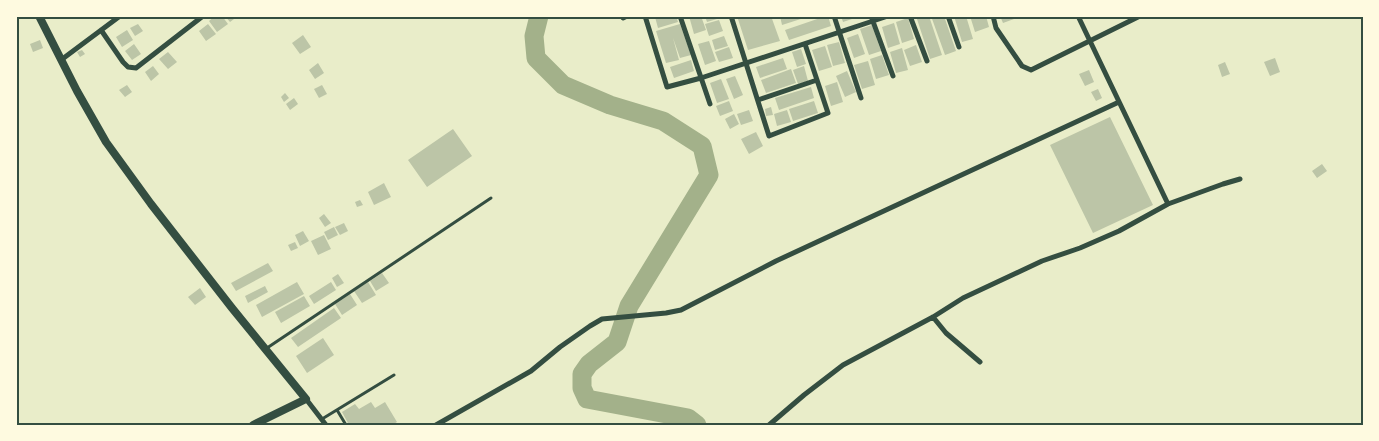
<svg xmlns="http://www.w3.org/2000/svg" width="1379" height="441" viewBox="0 0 1379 441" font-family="Lato,sans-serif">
<rect width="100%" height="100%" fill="#e9edc9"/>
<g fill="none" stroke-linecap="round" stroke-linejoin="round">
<!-- river -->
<path stroke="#a3b18a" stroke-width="19" d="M539 16 534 36 536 58 563 85 610 105 663 121 702 146 709 175 629 306 617 342 589 364 582 374V388L587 399 688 418 697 425"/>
</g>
<!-- building -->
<path fill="#bcc5a7" d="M215 16H222L228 24 217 32 209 21Z
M225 16H238L230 22Z
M676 16 678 22 658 28 655 17Z
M689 16H701L706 30 694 34Z
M705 16H716L717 19 707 22Z
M737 16H771L780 41 748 50Z
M780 16H807V17L782 25Z
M826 16H828L831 26 789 40 785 30Z
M841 16H858V17L843 22Z
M916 16H929L942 55 930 59Z
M931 16H944L956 51 945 55Z
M954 16H966L973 39 962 42Z
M970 16H986L989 27 975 32Z
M1000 16H1013L1014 19 1003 23Z
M908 18 914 39 902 43 896 22Z
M719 20 723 31 709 36 705 24Z
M894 23 900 44 888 48 882 27Z
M138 24 143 31 135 36 130 28Z
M208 24 216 34 206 41 199 31Z
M680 24 691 55 680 58 673 38 679 60 666 63 656 31Z
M872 25 881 51 869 55 860 29Z
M127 30 133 40 122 47 116 37Z
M858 34 865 54 854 58 847 38Z
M303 35 311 47 300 54 292 43Z
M724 36 728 46 715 50 712 40Z
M40 40 43 48 33 52 30 44Z
M709 41 716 61 705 65 698 44Z
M839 42 845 63 833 66 827 45Z
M134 44 141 54 132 60 125 51Z
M916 45 922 62 910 66 904 50Z
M825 46 832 67 819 71 812 50Z
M729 47 733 58 719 62 715 52Z
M902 48 908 70 896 73 890 52Z
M801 49 806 64 797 67 792 52Z
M82 50 85 54 80 57 77 52Z
M168 52 177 62 168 69 159 59Z
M882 55 889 75 876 79 870 59Z
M783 58 787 69 760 78 756 67Z
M1275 58 1280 72 1270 76 1264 62Z
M691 60 694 71 674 78 670 67Z
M868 61 875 85 862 89 854 65Z
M1225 62 1230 74 1222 77 1218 65Z
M318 63 324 73 315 79 309 70Z
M153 66 159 74 151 81 145 72Z
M804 66 808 81 798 84 793 70Z
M791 69 796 83 766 93 761 80Z
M1089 70 1094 82 1085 86 1079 74Z
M847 71 856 92 845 97 836 76Z
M735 76 743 95 734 99 726 79Z
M721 79 729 99 717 103 710 83Z
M837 82 843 102 831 106 825 86Z
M127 85 132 92 125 97 119 90Z
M322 85 327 94 319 98 314 89Z
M811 87 814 98 779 110 775 98Z
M1098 89 1102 98 1096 101 1091 92Z
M285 93 289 98 284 102 281 97Z
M294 98 298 104 290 110 286 104Z
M729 101 733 111 720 116 716 106Z
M814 101 818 113 793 121 789 109Z
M771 107 773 115 766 116 765 109Z
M749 110 753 121 741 125 737 114Z
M787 110 791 122 777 126 774 114Z
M734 114 739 124 730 129 725 119Z
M1110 117 1153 205 1093 233 1050 145Z
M453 129 472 156 427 187 408 160Z
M756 132 763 146 749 154 741 139Z
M1322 164 1327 171 1317 178 1312 171Z
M384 183 391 197 374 205 368 192Z
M360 200 363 205 357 207 355 202Z
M324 214 331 223 325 227 319 218Z
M344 223 348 231 340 235 335 227Z
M334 227 338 235 328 240 324 232Z
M303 231 309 241 300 246 295 235Z
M324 235 331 249 318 255 311 241Z
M295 242 298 248 291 251 288 245Z
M268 263 273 271 236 291 231 283Z
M382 273 389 283 376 291 370 281Z
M338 274 344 283 337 287 332 278Z
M297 282 304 294 262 317 256 305Z
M331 282 336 290 314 304 309 296Z
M368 282 376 295 362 303 354 291Z
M265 286 268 292 248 303 245 296Z
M200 288 206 297 195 305 188 297Z
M350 294 357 305 342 315 335 304Z
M304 296 310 306 281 323 275 312Z
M334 308 341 318 298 347 291 338Z
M323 338 334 355 307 373 296 356Z
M371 402 375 408 385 402 397 422 392 425H349L342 412 355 404 359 409Z"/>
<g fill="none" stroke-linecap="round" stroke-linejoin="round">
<!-- service -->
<path stroke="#344e41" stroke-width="3" d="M267 348 491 198
M337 410 346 425
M322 419 394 375"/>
<!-- minor -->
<path stroke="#344e41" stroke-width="5" d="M645 16 667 87 701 78 888 16
M680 16 710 104
M731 16 769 136 828 113 805 44
M834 16 861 98
M871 16 893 76
M910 16 927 61
M948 16 959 47
M993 16 996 28 1022 66 1031 70 1140 16
M1078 16 1168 204
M623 18 627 16
M101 30 123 62 128 67 136 68 203 16
M61 60 120 16
M758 100 817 80
M933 317 946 333 980 362
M306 399 326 425
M436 425 531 371 560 347 590 326 602 319 666 313 681 310 776 261 1119 102
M769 425 804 395 843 365 933 317 963 298 1042 261 1080 248 1119 231 1168 204 1223 184 1240 179"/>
<!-- tertiary -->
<path stroke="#344e41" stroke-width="8" d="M39 16 77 91 106 142 151 204 232 308 306 399 253 425"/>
</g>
<!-- border -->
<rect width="1379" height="441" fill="none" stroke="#fefae0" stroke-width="35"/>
<rect x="18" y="18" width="1344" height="406" fill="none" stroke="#344e41" stroke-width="2"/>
</svg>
